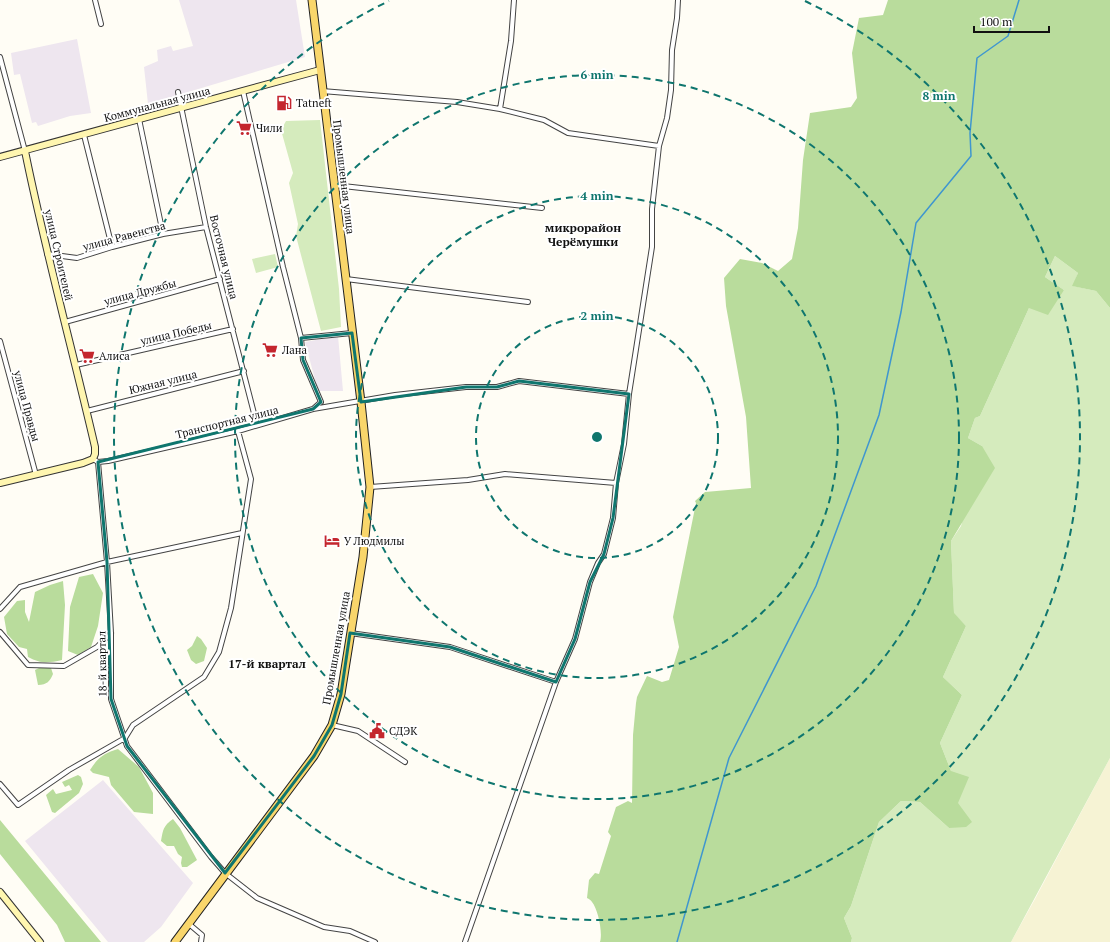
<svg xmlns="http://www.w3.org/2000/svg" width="1110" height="942" viewBox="0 0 1110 942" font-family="'PT Serif',serif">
<rect width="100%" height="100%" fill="#fffdf5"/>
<!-- industrial -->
<path fill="#eee6ef" d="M179 0H296L305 57 148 104 144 67 158 61 157 50 171 46 173 51 193 46Z
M77 39 91 113 70 116 38 126 36 122 32 123 20 74 14 75 11 53Z
M338 336 343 391H318L305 342Z
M103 780 193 883 161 927 144 942H108L25 841Z"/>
<!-- farmland -->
<path fill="#f6f3d4" d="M1110 758V942H1011L1035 899Z"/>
<!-- green -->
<path fill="#d5ebbd" d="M320 120 339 289 341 327 321 331 296 236 298 224 289 183 293 173 281 130 286 121Z
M275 254 278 267 256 273 252 259Z
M1055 256 1078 273 1073 286 1096 291 1110 308V758L1011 942H851L852 938 844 918 851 906 879 822 901 801 920 802 949 828 958 803 951 771 940 743 962 695 943 677 966 626 954 614 951 541 961 526 982 446 968 438 975 418 980 416 1029 308 1064 290 1045 277Z"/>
<!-- forest -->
<path fill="#b9dc9c" d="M888 0H1110V308L1096 291 1072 286 1078 273 1055 256 1045 277 1064 290 1048 315 1029 308 980 416 975 418 968 438 982 446 995 468 951 541 954 613 966 626 943 677 962 695 940 743 951 771 969 777 958 803 972 822 966 827 949 828 920 802 901 801 879 822 851 906 844 918 852 938 851 942H600C603 933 598 909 592 902 591 900 589 899 587 898L589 880 595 873 599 874 611 836 608 832 616 807 628 801 632 803 633 735 636 703 637 697 647 676 662 682 669 680 679 647 673 617 696 503 695 501 705 492 751 488 746 417 726 306 724 278 740 259 762 263 778 271 792 259 798 228 803 160 810 113 851 107 857 98 852 53 859 18 883 15Z
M93 574 103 593 98 626 91 647 78 655 68 651 70 607 79 577Z
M63 581 65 605 62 660C48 663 41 664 28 657L27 649 19 647 7 634 4 617 17 601 25 600V612L29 622 35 592 50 585Z
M197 636 201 639 207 648 204 661 196 664 191 660 187 650 192 646Z
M39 668H51L53 674C50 681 47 685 38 685L35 670Z
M118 749 139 767 153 793V814L134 812 111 785 109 777 93 773 90 770C98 757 105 753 118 749Z
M78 775 81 777 83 784 79 793 55 813 52 812 46 795 53 789 56 794 72 790 69 785 65 787 62 782Z
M173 819 180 828 197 860 187 867H182L181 863 182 857 178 854 174 846H167L161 841C163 830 163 826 173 819Z
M0 820 101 942H65L57 925 0 854Z"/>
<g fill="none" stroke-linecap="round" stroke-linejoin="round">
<!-- stream -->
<path stroke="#3f96cf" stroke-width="1.5" d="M677 942 729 758 816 586 879 415 901 312 916 223 971 156 970 133 977 58 1008 36 1019 0"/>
<defs>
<path id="street" d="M95 0 101 24
M0 57 25 151
M243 91 283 267 301 338 303 360 321 402 313 409
M322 91 457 102 500 109 544 120 568 133 659 146
M178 92 206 227 257 425
M500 109 511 41 514 0
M139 119 163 234
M84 135 112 247
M334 185 542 208
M47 254 77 258 112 247 163 234 206 227
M346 279 528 302
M65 322 220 279
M301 338 352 333
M0 341 36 475
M76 365 233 329
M87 411 244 371
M93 459 98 462 107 562 111 633V699L127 746 211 857 225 873 257 898 324 927 350 931 375 942
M98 462 108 461 238 431 313 409 395 395 466 387H497L519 381 629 394
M370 487 468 480 505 474 616 483
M0 609 20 587 107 562 242 533
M0 632 28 665 64 666 97 647 111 633
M350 633 450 647 556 682
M332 725 358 731 405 762
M125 738 133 725 204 677 219 652 231 608 251 479 238 431
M0 784 18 805 69 770 125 738
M189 924 202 935 201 942
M465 942 556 682 575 639 590 582 598 563 604 554 613 518 616 483 624 444 629 394 652 247V209L659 146 667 118 671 90 672 50 677 18 678 0"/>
<path id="secondary" d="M0 157 320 70
M0 483 83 463 93 459 95 454V447C72 348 45 250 25 151
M0 892 40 942"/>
<path id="primary" d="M175 942 314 756 332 725 341 694 363 557 370 487 361 402 312 0"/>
</defs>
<!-- street casing -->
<use href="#street" stroke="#444" stroke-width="6"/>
<!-- secondary casing -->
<use href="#secondary" stroke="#333" stroke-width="8"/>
<!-- primary casing -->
<use href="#primary" stroke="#222" stroke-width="9"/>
<!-- street -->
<use href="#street" stroke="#fff" stroke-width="4"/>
<!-- secondary -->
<use href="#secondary" stroke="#fff6b0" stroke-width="6"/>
<!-- primary -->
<use href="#primary" stroke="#f9d66b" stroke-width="7"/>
</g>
<!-- marked area -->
<path fill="none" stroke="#0f766e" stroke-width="3" stroke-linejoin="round" d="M352 333 361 402 466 387H497L519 381 629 394 613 518 604 554 590 582 575 639 556 682 450 647 350 633 341 694 332 725 314 756 225 873 127 746 111 699 107 562 98 462 313 409 321 402 303 360 301 338Z"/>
<!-- distance rings -->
<g fill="none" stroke="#0f766e" stroke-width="2" stroke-dasharray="7 5">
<circle cx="597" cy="437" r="121"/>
<circle cx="597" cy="437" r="241"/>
<circle cx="597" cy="437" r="362"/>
<path d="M805 1A483 483 0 1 1 389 1"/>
</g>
<!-- icons -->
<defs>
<symbol id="fuel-bare" viewBox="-9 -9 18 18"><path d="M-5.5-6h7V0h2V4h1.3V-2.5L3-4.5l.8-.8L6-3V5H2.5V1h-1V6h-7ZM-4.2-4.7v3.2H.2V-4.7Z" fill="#c4262e" stroke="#fff" stroke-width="2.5" paint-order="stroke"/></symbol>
<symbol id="supermarket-bare" viewBox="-9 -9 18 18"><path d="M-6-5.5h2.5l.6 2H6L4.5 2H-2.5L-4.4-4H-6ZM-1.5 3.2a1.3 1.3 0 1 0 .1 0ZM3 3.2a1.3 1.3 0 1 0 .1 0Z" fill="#c4262e" stroke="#fff" stroke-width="2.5" paint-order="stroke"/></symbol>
<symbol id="hotel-bare" viewBox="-9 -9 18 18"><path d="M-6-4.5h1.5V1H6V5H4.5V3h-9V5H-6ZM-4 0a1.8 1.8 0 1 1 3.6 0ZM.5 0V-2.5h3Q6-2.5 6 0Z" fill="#c4262e" stroke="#fff" stroke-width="2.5" paint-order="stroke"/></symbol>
<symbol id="civic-bare" viewBox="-9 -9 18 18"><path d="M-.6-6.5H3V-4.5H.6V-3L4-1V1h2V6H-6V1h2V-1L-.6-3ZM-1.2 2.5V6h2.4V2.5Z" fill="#c4262e" stroke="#fff" stroke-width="2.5" paint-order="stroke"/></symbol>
</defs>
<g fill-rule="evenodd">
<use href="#fuel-bare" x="273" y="92" width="22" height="22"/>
<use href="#supermarket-bare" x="233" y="117" width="22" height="22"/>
<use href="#supermarket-bare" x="259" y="339" width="22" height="22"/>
<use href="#supermarket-bare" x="76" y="345" width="22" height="22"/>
<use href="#hotel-bare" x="321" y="530" width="22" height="22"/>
<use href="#civic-bare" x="366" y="720" width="22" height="22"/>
</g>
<g text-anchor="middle" stroke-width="4" stroke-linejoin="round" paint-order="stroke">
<!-- poi labels -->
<g font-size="11" fill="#111" stroke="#fff" text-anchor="start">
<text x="296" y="107">Tatneft</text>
<text x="256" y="132">Чили</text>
<text x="282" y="354">Лана</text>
<text x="99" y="360">Алиса</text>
<text x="344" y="545">У Людмилы</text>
<text x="389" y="735">СДЭК</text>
</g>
<!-- street labels -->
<g font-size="11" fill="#111" stroke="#fff">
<text transform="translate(157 104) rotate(-15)" y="4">Коммунальная улица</text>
<text transform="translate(344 177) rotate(83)" y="4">Промышленная улица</text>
<text transform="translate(124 236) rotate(-15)" y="4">улица Равенства</text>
<text transform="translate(59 255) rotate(77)" y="4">улица Строителей</text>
<text transform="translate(224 257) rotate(76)" y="4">Восточная улица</text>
<text transform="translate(140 292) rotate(-15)" y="4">улица Дружбы</text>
<text transform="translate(176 333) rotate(-13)" y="4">улица Победы</text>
<text transform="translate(163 382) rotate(-14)" y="4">Южная улица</text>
<text transform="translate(27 406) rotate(75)" y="4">улица Правды</text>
<text transform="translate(227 422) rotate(-14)" y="4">Транспортная улица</text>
<text transform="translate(336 648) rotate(-80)" y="4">Промышленная улица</text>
<text transform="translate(102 664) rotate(-91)" y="4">18-й квартал</text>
</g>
<!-- neighbourhood labels -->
<g font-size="12" font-weight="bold" fill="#111" stroke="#fff">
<text x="583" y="232">микрорайон<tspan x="583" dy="14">Черёмушки</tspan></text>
<text x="267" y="668">17-й квартал</text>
</g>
</g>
<circle cx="597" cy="437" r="6" fill="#0f766e" stroke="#fff" stroke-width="2"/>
<g font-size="12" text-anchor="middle" font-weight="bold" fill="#0f766e" stroke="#fff" stroke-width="4" stroke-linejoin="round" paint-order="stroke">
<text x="597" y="79">6 min</text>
<text x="939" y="100">8 min</text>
<text x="597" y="200">4 min</text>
<text x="597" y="320">2 min</text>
</g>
<!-- scale -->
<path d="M974 26v6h75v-6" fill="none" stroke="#111111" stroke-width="2"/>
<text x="980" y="26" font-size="12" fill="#111111" stroke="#ffffff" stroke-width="3" paint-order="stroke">100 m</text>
</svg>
